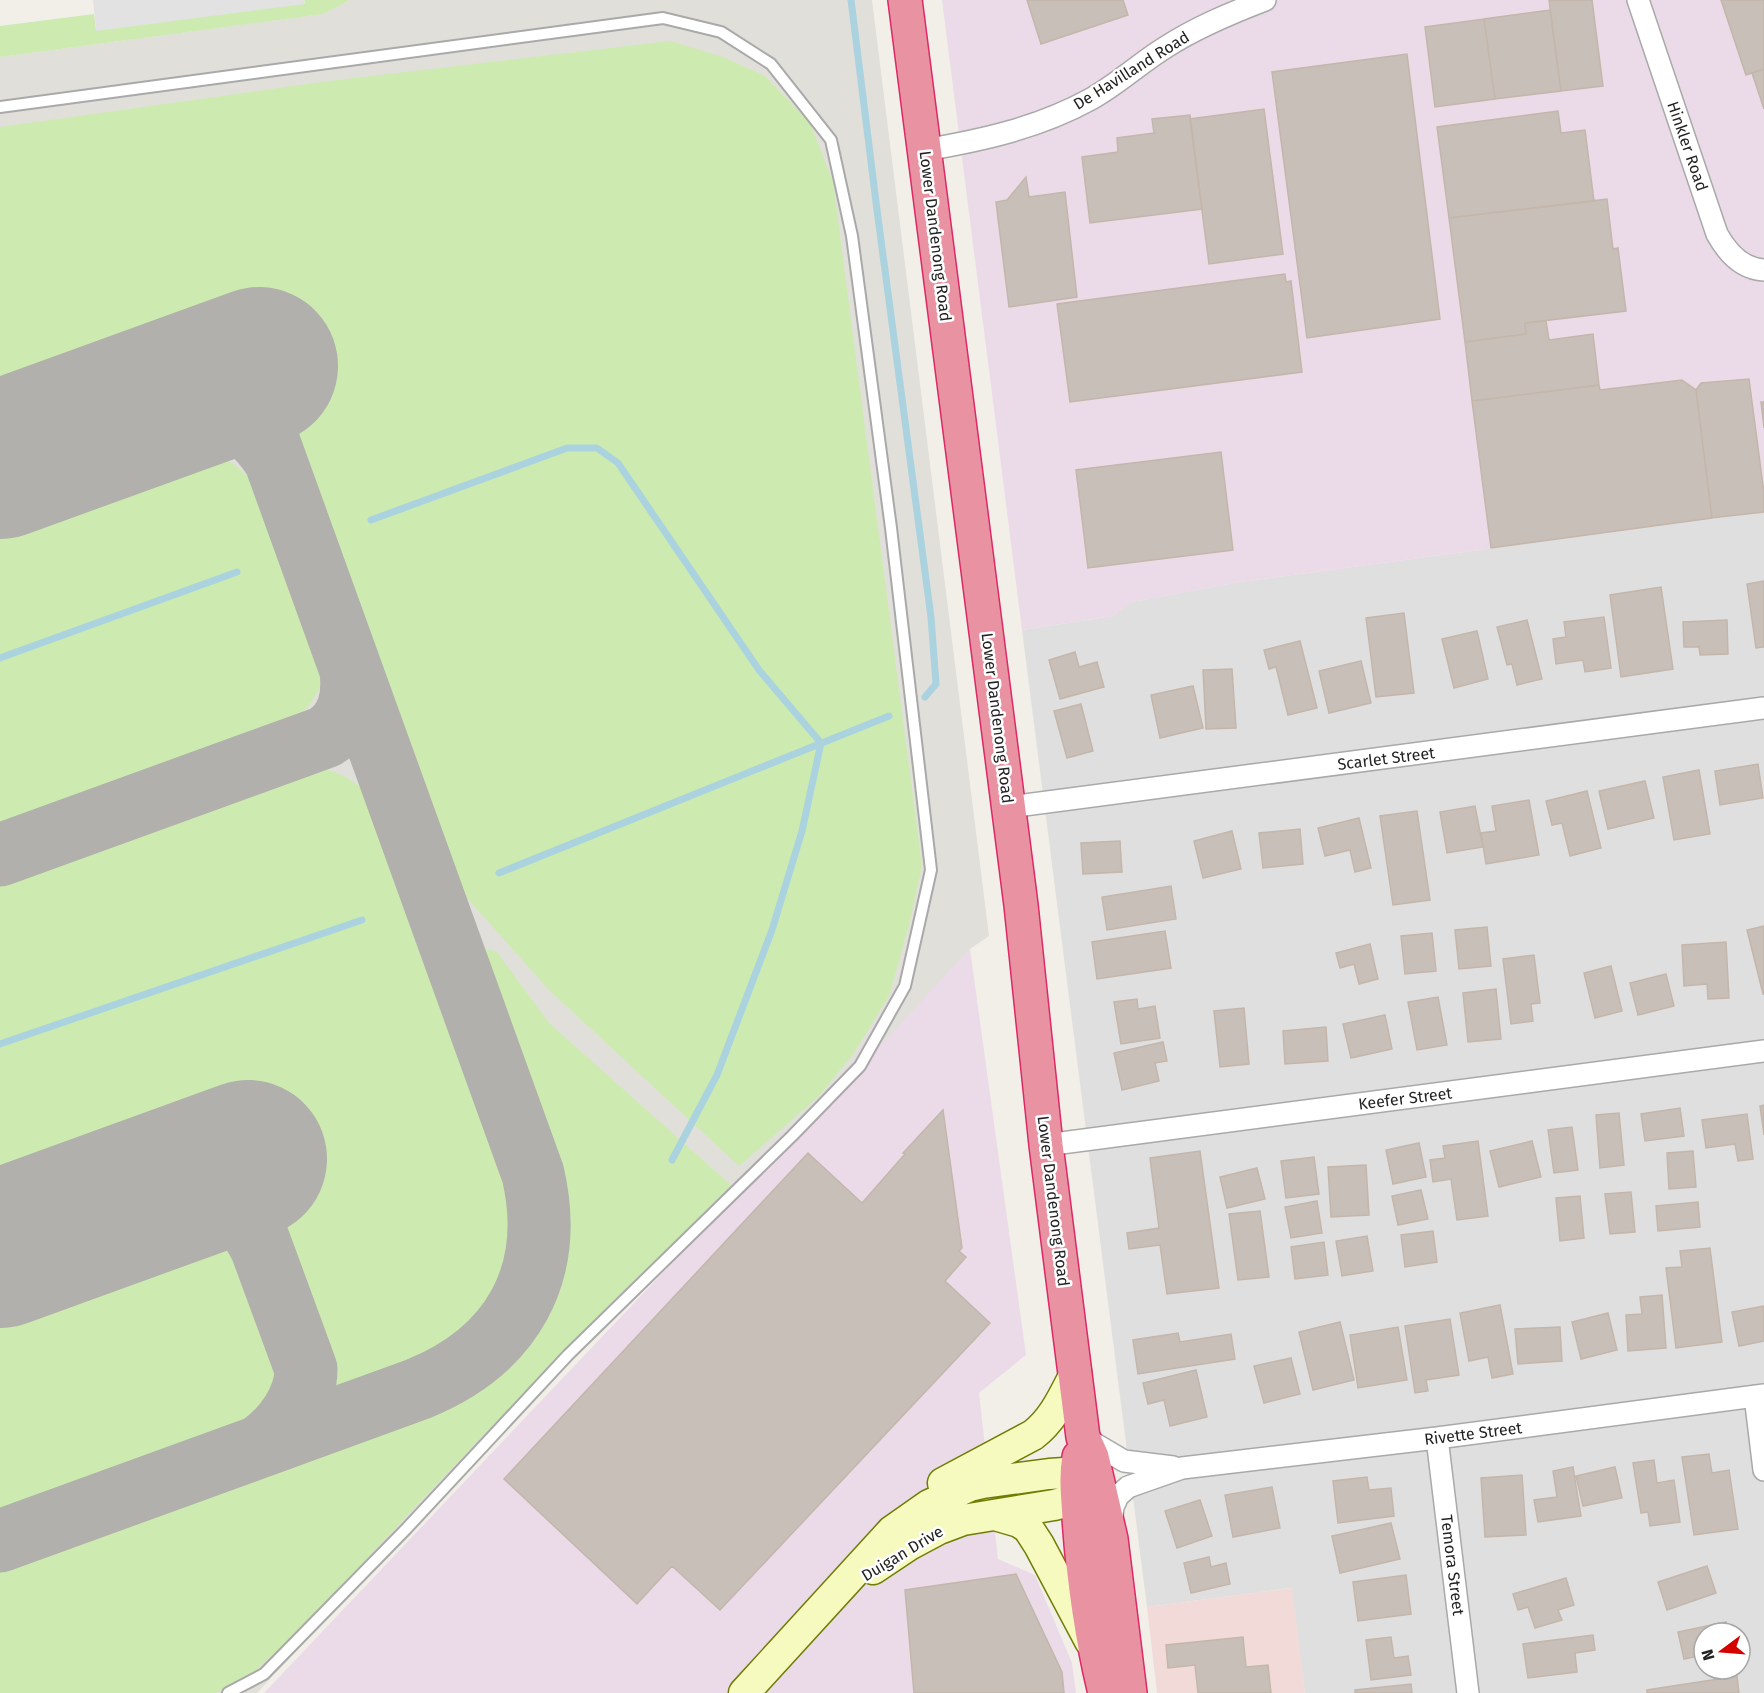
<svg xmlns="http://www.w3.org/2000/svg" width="1764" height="1693" viewBox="0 0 1764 1693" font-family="'Fira Sans',sans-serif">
<rect width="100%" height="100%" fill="#f2efe9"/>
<!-- residential -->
<path fill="#e0dfdf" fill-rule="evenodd" d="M1764 512V1693H1305L1291 1588 1147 1607 1022 630 1113 616 1131 602 1240 582ZM1704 1633H1740V1669H1704Z"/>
<!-- commercial -->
<path fill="#f2dad9" d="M1292 1588 1305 1693H1157L1147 1607Z"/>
<!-- industrial -->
<path fill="#ebdbe8" d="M942 0H1764V512L1240 582 1132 602 1113 616 1022 630Z
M970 949 1026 1355 979 1393 998 1559 1035 1575 1072 1663 1076 1693H264Z"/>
<!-- airport -->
<path fill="#e1dfda" d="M350 0H872L989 936 970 949 743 1194 574 1354 257 1693H0V57L322 14Z"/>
<!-- grass -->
<path fill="#cdebb0" d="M304 0H350L323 14 0 57V26L94 14 96 30 305 3Z
M670 41 723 57 765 76 810 123 833 182 922 866 908 929 889 996 853 1054 819 1096 739 1166 549 990 443 871 243 315 0 403V127L329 81Z
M188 450C208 450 231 459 245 474 268 498 327 630 325 662 324 697 299 720 271 737L0 835V515L172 452Z
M305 767C341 767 367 787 385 817L511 1170C528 1243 508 1318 439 1357 407 1375 372 1386 337 1398L239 1128 0 1215V874L285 771Z
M478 946 497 952 549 1023 732 1186 487 1431 303 1626 250 1676 216 1693H0V1560L426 1406C443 1398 462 1390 478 1378 530 1339 564 1274 558 1208 554 1169 539 1131 526 1094 510 1044 494 995 478 946Z
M162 1229C180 1229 200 1228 217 1235 232 1243 241 1259 250 1273 285 1329 300 1391 241 1436L0 1524V1284L144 1232Z"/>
<!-- parking -->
<path fill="#e2e2e2" d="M93 0H304L305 4 96 31Z"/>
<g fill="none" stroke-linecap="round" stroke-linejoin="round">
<!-- stream -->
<path stroke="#aad3df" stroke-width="7" d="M851 0 877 210 931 617 936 684 925 697
M371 520 567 448H597L618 463 759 670 821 743 802 831 772 930 717 1075 672 1160
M0 658 237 572
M499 873 889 716
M0 1044 362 920"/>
<!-- taxiway -->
<path stroke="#b1b0ac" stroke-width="63" d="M0 461C56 441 116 413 176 407 185 406 194 404 203 406 235 413 258 433 275 460
M0 855 325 737C349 722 354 697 351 671
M231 1165 306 1369C306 1400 284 1430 259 1447
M48 1231 156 1196C199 1185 240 1205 260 1245
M0 1541 418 1389C512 1351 556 1274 533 1174L243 371"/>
<!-- runway -->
<path stroke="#b1b0ac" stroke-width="158" d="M0 460 259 366
M0 1249 248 1159"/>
</g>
<!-- building -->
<path fill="#c7bfb8" stroke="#c4b6ab" stroke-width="1.5" d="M1027 0H1123L1128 15 1041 44Z
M1549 0H1592L1603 86 1561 91Z
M1721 0H1764V69L1746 75Z
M1550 10 1561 91 1495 99 1484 19Z
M1484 19 1495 99 1435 107 1425 27Z
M1407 54 1440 319 1307 338 1272 72Z
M1764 69V109L1752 73Z
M1264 109 1283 254 1209 264 1190 119Z
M1558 111 1561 133 1585 130 1594 201 1449 218 1437 127Z
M1190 115 1202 209 1090 223 1082 157 1118 152 1117 138 1154 133 1152 119Z
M1026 177 1029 197 1065 192 1077 297 1009 307 996 202 1007 200Z
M1607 199 1613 249 1618 248 1626 311 1525 323 1526 334 1465 342 1449 218Z
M1285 274 1286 282 1291 281 1302 372 1070 402 1057 304Z
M1546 321 1549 340 1593 334 1599 385 1472 401 1465 342 1526 334 1525 323Z
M1749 379 1764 493V512L1712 518 1696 390 1701 383Z
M1682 380 1696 390 1712 518 1491 548 1472 401 1599 385 1600 390Z
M1761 402H1764V428Z
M1221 452 1233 550 1088 568 1076 470Z
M1764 581V647L1756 648 1747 584Z
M1661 587 1673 669 1621 677 1610 595Z
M1404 613 1414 693 1376 697 1366 618Z
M1604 617 1611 668 1585 672 1583 660 1556 664 1553 639 1566 637 1564 622Z
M1527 620 1542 679 1517 685 1512 664 1507 665 1497 627Z
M1727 620 1728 654 1700 655 1699 647H1684L1683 622Z
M1477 631 1488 679 1454 688 1442 639Z
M1300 641 1317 708 1288 715 1276 667 1269 669 1264 650Z
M1075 652 1079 667 1097 662 1104 687 1060 699 1049 660Z
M1361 661 1371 703 1329 713 1319 671Z
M1232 669 1236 728 1206 729 1203 670Z
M1193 686 1203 728 1160 738 1151 695Z
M1081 704 1093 751 1067 758 1054 711Z
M1758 764 1763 798 1720 805 1715 771Z
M1699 770 1710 834 1674 840 1663 777Z
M1645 781 1654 818 1608 829 1599 791Z
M1587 791 1601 848 1570 856 1562 823 1552 825 1546 801Z
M1529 800 1539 855 1486 864 1481 833 1496 831 1492 806Z
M1475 806 1483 847 1447 853 1440 812Z
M1417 811 1430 900 1393 905 1380 816Z
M1359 818 1371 868 1355 872 1350 850 1325 856 1318 828Z
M1300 829 1303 864 1263 868 1259 833Z
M1232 831 1241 869 1203 878 1194 841Z
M1120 841 1122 872 1083 874 1081 843Z
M1171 886 1176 919 1107 930 1102 897Z
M1764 926V994H1763L1747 930Z
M1487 927 1491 966 1459 969 1455 930Z
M1165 931 1171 968 1097 979 1092 942Z
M1432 933 1436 971 1405 974 1401 936Z
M1726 942 1729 998 1708 999 1707 984 1684 986 1682 945Z
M1370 944 1378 979 1359 984 1354 964 1340 968 1336 953Z
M1534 955 1540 1003 1531 1004 1533 1021 1511 1024 1503 959Z
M1611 966 1622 1011 1595 1018 1584 973Z
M1666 974 1674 1006 1638 1015 1630 983Z
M1496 989 1501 1039 1468 1042 1463 993Z
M1438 997 1447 1045 1417 1050 1408 1002Z
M1137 999 1138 1009 1155 1006 1160 1038 1121 1044 1114 1002Z
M1244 1008 1249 1064 1220 1067 1214 1011Z
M1385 1015 1392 1049 1351 1058 1343 1024Z
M1326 1027 1328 1061 1285 1064 1283 1031Z
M1163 1042 1167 1061 1155 1063 1159 1081 1122 1090 1114 1053Z
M1764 1105V1135L1760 1106Z
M1680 1108 1684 1136 1645 1141 1641 1114Z
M943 1110 962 1248 959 1251 966 1257 945 1281 990 1323 720 1610 672 1566 637 1604 504 1479 808 1153 862 1203 905 1154 903 1153Z
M1619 1113 1624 1165 1600 1168 1596 1115Z
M1747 1114 1753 1159 1738 1161 1735 1144 1706 1148 1702 1120Z
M1572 1127 1578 1170 1554 1173 1548 1130Z
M1478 1141 1488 1216 1457 1220 1451 1179 1433 1182 1430 1160 1445 1158 1443 1146Z
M1532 1141 1541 1177 1499 1187 1490 1151Z
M1419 1143 1426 1177 1393 1184 1386 1150Z
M1200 1151 1219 1288 1167 1294 1160 1245 1129 1249 1127 1233 1159 1228 1150 1158Z
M1693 1151 1696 1187 1669 1189 1667 1153Z
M1314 1157 1319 1194 1286 1198 1281 1161Z
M1366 1165 1369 1215 1331 1217 1328 1167Z
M1257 1168 1265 1199 1227 1208 1220 1177Z
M1421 1190 1428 1219 1398 1225 1392 1196Z
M1631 1192 1635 1232 1610 1234 1605 1194Z
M1580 1196 1584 1238 1560 1241 1556 1198Z
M1317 1201 1322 1233 1291 1238 1285 1207Z
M1698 1202 1700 1227 1658 1231 1656 1206Z
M1260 1211 1269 1277 1238 1280 1229 1214Z
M1433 1231 1437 1262 1405 1267 1401 1235Z
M1367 1236 1373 1271 1342 1276 1336 1241Z
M1324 1242 1328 1275 1295 1279 1291 1247Z
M1710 1248 1722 1342 1676 1348 1666 1268 1682 1267 1680 1251Z
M1662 1295 1666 1348 1628 1351 1626 1315 1642 1314 1640 1297Z
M1500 1305 1513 1374 1492 1378 1488 1357 1469 1361 1460 1313Z
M1764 1306V1341L1739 1346 1732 1312Z
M1608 1313 1617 1350 1581 1359 1572 1322Z
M1450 1319 1459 1375 1426 1380 1428 1391 1415 1393 1405 1326Z
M1340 1322 1354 1380 1313 1390 1299 1332Z
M1398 1327 1407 1380 1358 1388 1350 1335Z
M1560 1327 1562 1361 1518 1364 1515 1329Z
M1178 1333 1180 1342 1231 1334 1235 1359 1138 1374 1133 1340Z
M1291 1358 1300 1394 1264 1403 1254 1366Z
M1196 1370 1207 1417 1170 1426 1164 1400 1148 1404 1143 1383Z
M1709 1454 1712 1473 1729 1470 1738 1529 1694 1535 1682 1457Z
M1654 1460 1657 1483 1674 1480 1680 1522 1650 1526 1648 1512 1641 1513 1633 1463Z
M1573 1467 1581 1516 1538 1522 1534 1500 1557 1497 1553 1471Z
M1615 1467 1622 1498 1583 1506 1576 1476Z
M1522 1475 1526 1535 1485 1537 1481 1478Z
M1367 1477 1369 1490 1391 1488 1394 1516 1338 1523 1333 1481Z
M1272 1487 1280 1528 1233 1537 1225 1495Z
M1200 1500 1212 1536 1177 1548 1165 1511Z
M1391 1523 1400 1559 1340 1573 1332 1536Z
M1209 1557 1211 1567 1226 1563 1230 1584 1191 1593 1184 1563Z
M1707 1566 1716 1593 1667 1610 1658 1582Z
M1016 1574 1062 1672 1064 1693H914L905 1590Z
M1406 1575 1411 1614 1358 1621 1353 1582Z
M1566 1578 1574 1605 1558 1610 1562 1620 1535 1628 1528 1607 1518 1610 1513 1594Z
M1726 1622 1729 1633H1704V1655L1684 1659 1678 1632Z
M1593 1635 1595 1650 1575 1653 1577 1672 1528 1678 1523 1644Z
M1243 1637 1246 1667 1268 1665 1271 1693H1198L1195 1665 1168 1668 1166 1645Z
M1391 1637 1394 1658 1408 1656 1411 1675 1371 1680 1366 1640Z
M1737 1676 1739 1693H1647V1690Z
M1411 1684 1412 1693H1355V1690Z"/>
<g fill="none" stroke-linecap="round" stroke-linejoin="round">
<defs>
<path id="lane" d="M0 107 663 18 721 32 771 64 831 140 852 236 891 528 931 870 905 986 860 1066 792 1136 568 1355 407 1528 264 1674 228 1693"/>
<path id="street" d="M1638 0 1717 234C1727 252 1742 269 1764 270
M925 150C983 140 1038 128 1091 99 1118 84 1140 63 1166 47 1197 27 1231 13 1265 0
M1009 807 1764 708
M1046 1145 1764 1051
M1755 1396 1764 1470
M1085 1438 1124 1461 1173 1467
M1437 1438 1468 1693
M1111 1524 1113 1507 1118 1496 1128 1487 1182 1468 1437 1438 1764 1395"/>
<path id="secondary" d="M943 1483 1033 1435C1054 1419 1064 1395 1076 1372
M995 1515 1019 1522 1028 1528 1039 1545 1090 1641
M873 1569 909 1545 939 1529 963 1520 1054 1505 1100 1493
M744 1693 892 1531 929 1505 970 1486 983 1483 1049 1474 1095 1471"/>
<path id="highway" d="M905 0 1021 905 1046 1145 1083 1437 1092 1457 1111 1539 1130 1693
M1079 1457C1075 1478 1078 1497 1079 1518 1083 1577 1091 1636 1105 1693"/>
</defs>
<!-- lane casing -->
<use href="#lane" stroke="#a9a9a9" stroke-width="14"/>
<!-- street casing -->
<use href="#street" stroke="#a9a9a9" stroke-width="24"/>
<!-- secondary casing -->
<use href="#secondary" stroke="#707d05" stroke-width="33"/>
<!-- highway casing -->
<use href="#highway" stroke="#dc2a67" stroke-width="36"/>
<!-- lane -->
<use href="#lane" stroke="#fff" stroke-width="10"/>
<!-- street -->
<use href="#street" stroke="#fff" stroke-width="21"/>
<!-- secondary -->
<use href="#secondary" stroke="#f7fabf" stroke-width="30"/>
<!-- highway -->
<use href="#highway" stroke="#e892a2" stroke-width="33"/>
</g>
<g text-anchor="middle" stroke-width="5" stroke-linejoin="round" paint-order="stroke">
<!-- street labels -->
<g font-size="16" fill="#222" stroke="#fff">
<text transform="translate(1131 70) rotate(-32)" y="6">De Havilland Road</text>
<text transform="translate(1688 146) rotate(71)" y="6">Hinkler Road</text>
<text transform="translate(936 236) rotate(83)" y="6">Lower Dandenong Road</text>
<text transform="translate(998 718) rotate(83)" y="6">Lower Dandenong Road</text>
<text transform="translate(1386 758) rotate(-7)" y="6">Scarlet Street</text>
<text transform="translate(1405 1098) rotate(-7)" y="6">Keefer Street</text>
<text transform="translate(1054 1201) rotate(83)" y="6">Lower Dandenong Road</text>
<text transform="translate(1473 1433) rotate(-7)" y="6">Rivette Street</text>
<text transform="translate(902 1553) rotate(-31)" y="6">Duigan Drive</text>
<text transform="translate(1453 1565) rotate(83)" y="6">Temora Street</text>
</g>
</g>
<!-- north arrow -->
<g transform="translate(1722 1651) rotate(254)"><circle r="28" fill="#ffffff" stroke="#a7a7a7" stroke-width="1.5"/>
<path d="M0-4.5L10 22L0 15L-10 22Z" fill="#d40000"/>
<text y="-9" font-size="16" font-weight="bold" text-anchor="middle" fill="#222222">N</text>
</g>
</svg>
